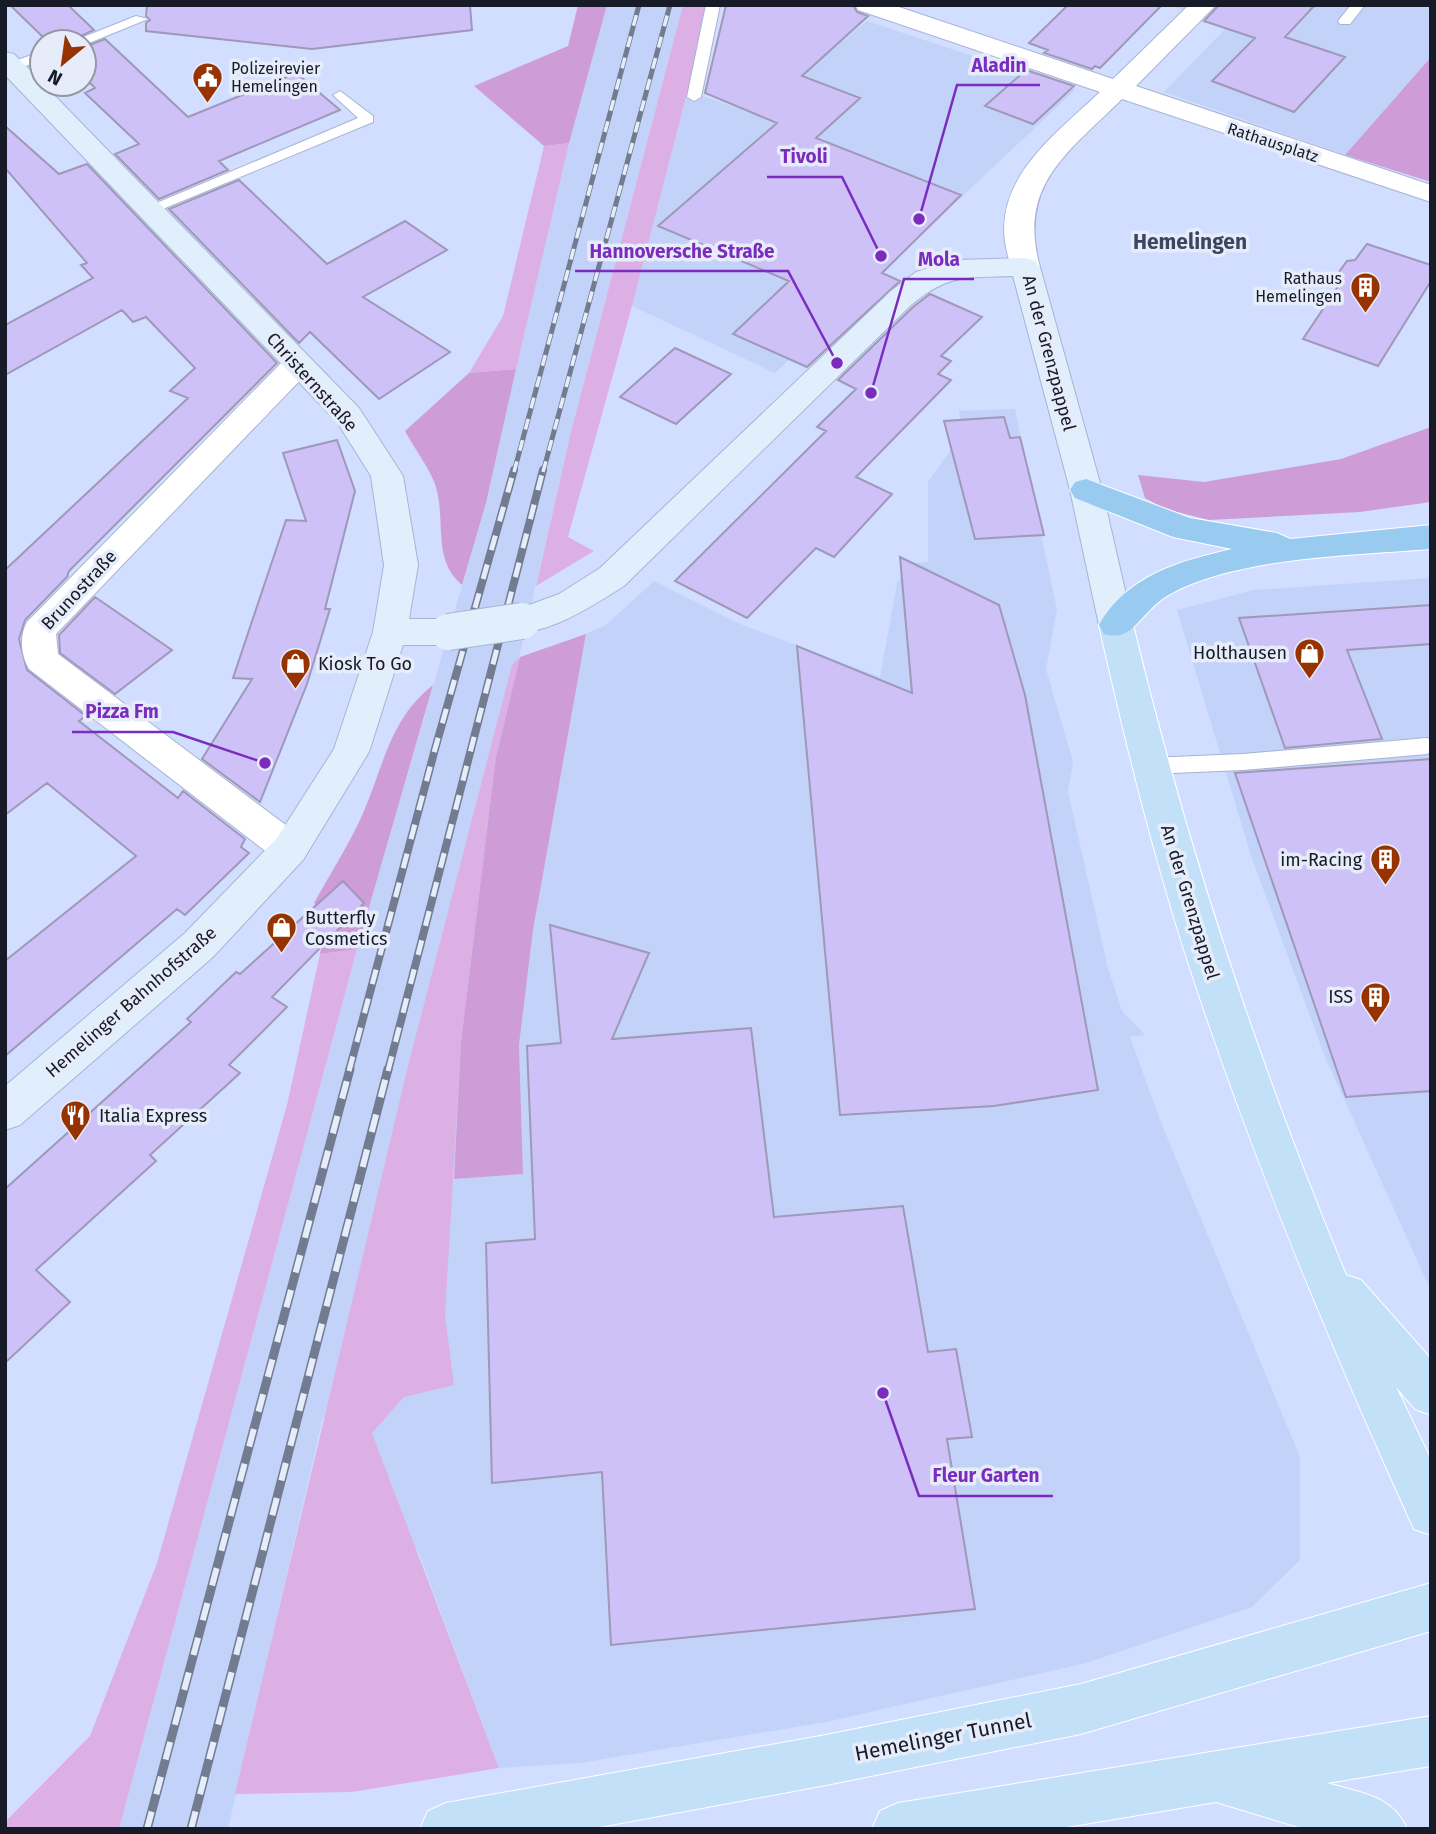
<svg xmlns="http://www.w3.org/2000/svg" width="1436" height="1834" viewBox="0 0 1436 1834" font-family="'Fira Sans',sans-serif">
<rect width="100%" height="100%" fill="#d1deff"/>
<!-- built -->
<path fill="#c3d2f9" d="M607 5H683L571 432 496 757 454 1179 523 1174 519 1045 533 930 586 634 606 625 654 581 740 624 880 677 897 583 913 563 928 562V482L962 434 959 411 1015 409 1057 610 1046 669 1073 762 1068 792 1108 968 1122 1011 1145 1035 1130 1037 1160 1120 1300 1457V1560L1252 1607 1086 1663 826 1722 580 1763 499 1768 418 1551 323 1417 228 1829H119L357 949 486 503 560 172Z
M1169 5H1431V57L1345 155 1164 92 1228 26Z
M867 21 1075 90 775 373 632 306 686 90 754 114Z
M1431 578V1291L1325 1057 1251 856 1177 610 1254 590Z"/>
<!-- green -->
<path fill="#ddb0e5" d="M683 5 709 7 632 306 568 537 594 551 536 586 571 432Z
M569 143 516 369 469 373 503 316 544 146Z
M520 657 496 757 461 1042 445 1315 454 1385 404 1397 372 1433 499 1768 352 1792 235 1794 408 1066 512 665Z
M357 949 119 1829H5V1822L90 1736 157 1563 287 1105 320 954Z"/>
<!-- forest -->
<path fill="#ce9dd7" d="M578 5H607L569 143 544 146 474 86 568 46Z
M1431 57V182L1345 155Z
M516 369 486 503 462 585C431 559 447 519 435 484 428 466 414 448 405 431L469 373Z
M1431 427V502L1360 512 1209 520 1165 509 1145 498 1138 475 1204 482 1341 459Z
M586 634 533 930 519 1045 523 1174 454 1179 461 1042 496 757 520 657Z
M433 685 357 949 320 954 328 920 314 903C329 876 346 849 359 822 383 772 387 721 433 685Z"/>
<!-- building -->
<path fill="#cdc1f8" stroke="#9f98b8" stroke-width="2" d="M10 5H68L94 30 68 42H48Z
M147 5H470L472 30 312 49 146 31V23L150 20 146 16Z
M726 5H853L857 12 868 16 802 76 860 98 816 138 961 195 882 273 900 281 807 367 733 334 789 281 658 226 777 123 705 93Z
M1068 5H1162L1100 68 1095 66 1092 69 1044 53 1048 50 1029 43Z
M1219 5H1315L1285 37 1345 57 1294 112 1212 81 1255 38 1204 21Z
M105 39 188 117 296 73 340 110 219 161 228 170 159 199 115 154 139 144 85 93 95 88 84 77V47Z
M1026 70 1074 86 1033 124 985 106Z
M5 126 59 174 87 164 277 363 69 571 67 577 25 620 19 639 27 670 86 716 79 721 178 798 183 791 245 839 241 847 249 853 185 915 177 909 5 1056V961L136 856 47 783 5 815V570L188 398 170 391 195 368 146 317 133 322 122 310 5 375V325L93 278 81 265 87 263 5 168Z
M239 180 327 264 405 221 447 250 363 297 450 352 379 399 310 332 299 343 169 209Z
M1367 244 1431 265V281L1378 366 1303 339 1339 285 1334 279 1347 261 1355 260Z
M930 294 982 317 941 356 951 361 938 374 951 380 856 477 892 494 834 557 816 548 747 618 675 581 826 431 817 427 856 389 838 380 913 307Z
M675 348 731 374 676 424 620 397Z
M1004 417 1010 438 1020 437 1044 535 975 539 944 421Z
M337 440 355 491 325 609H330L307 684 260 802 202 759 252 679 233 678 286 520 306 521 283 453Z
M900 557 999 605 1025 695 1098 1090 994 1106 840 1115 797 646 912 693Z
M95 597 172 650 115 694 60 653 59 635Z
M1431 605V644L1347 650 1382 739 1285 748 1239 618Z
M1431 759V1091L1346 1097 1235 773Z
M343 881 364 903 272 997 287 1007 229 1065 240 1073 150 1155 156 1161 36 1270 70 1302 5 1363V1189L191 1022 187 1019 236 972 240 974Z
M550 925 649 953 612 1039 751 1028 774 1217 903 1206 928 1352 956 1349 972 1437 947 1439 975 1609 611 1645 602 1472 492 1483 486 1243 535 1239 527 1046 561 1043Z"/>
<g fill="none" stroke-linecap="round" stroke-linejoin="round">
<defs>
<path id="lane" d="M706 5H720L701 97 694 101 687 97Z
M1351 5H1365L1350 24H1340L1338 21Z
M136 16 148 19 84 45V42H71Z
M42 51V60L12 71 5 68 7 64Z
M340 91 373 116V122L153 213 148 215 140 210 358 118 333 95Z
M1427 738 1431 740V752L1427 754 1243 770 1149 774 1142 771 1139 766 1142 761 1149 758 1243 754Z"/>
<path id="street" d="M855 5H893L1113 79 1189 5H1216L1136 86 1431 185V202L1122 99C1069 152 1017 184 1040 267L1035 273 1025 276 1015 273C1009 264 1007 253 1005 242 996 176 1058 132 1100 92L858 10Z
M298 354 309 357 313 364 309 371 56 634 58 654 303 838 309 849 303 860 290 864 277 860 29 669C21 655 19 636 27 622L287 357Z"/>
<path id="secondary" d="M5 52 14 54 359 408 403 476 418 565 409 619H448L460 623 465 632 460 641 448 645H403L369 752 303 860 213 957 20 1125 5 1130V1086L185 933 277 838 334 749 373 632 384 565 371 476 337 422 5 75Z
M1025 258 1035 261 1040 267 1102 490 1133 625 1128 634 1116 638 1104 634 1099 625 1070 490 1013 276C966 278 950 273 911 305L624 586C597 603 542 640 510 630L505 621 510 612 559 594 600 568 891 291 916 272 955 260Z"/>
<path id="primary" d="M1116 612 1128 616 1133 625C1187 848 1258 1063 1346 1275L1361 1280 1431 1359V1415L1415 1409 1396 1387 1431 1460V1535L1414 1529C1330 1345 1253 1160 1190 968 1153 855 1125 740 1099 625L1104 616Z
M1431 1583V1631L1081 1734 826 1785 589 1829H420L428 1811 446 1803 826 1735 1081 1684Z
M1431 1716V1766L1327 1783C1360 1793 1393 1795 1407 1829H1305L1216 1802 1055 1829H872L880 1811 898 1803Z"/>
<path id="highway" d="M1086 479 1190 518 1277 533 1290 539 1431 525V549C1356 555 1250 557 1182 588 1171 593 1159 600 1151 609 1135 624 1128 641 1104 634L1099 625C1127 575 1180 561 1232 549L1173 537 1075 498 1070 490 1075 482Z"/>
</defs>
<!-- lane casing -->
<use href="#lane" stroke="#a7b4d3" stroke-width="2"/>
<!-- street casing -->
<use href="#street" stroke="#a7b4d3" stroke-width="2"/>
<!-- secondary casing -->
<use href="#secondary" stroke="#a7b4d3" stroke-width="2"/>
<!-- primary casing -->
<use href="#primary" stroke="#fff" stroke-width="2"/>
<!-- highway casing -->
<use href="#highway" stroke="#fff" stroke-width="2"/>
<!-- lane -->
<use href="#lane" fill="#fff" fill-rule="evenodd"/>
<!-- street -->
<use href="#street" fill="#fff" fill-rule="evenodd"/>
<!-- secondary -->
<use href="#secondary" fill="#e0effb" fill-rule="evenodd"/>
<!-- primary -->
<use href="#primary" fill="#c2e0f7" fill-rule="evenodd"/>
<!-- highway -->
<use href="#highway" fill="#99cbf1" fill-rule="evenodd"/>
<defs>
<path id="rail-far2" d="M514 472 639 5
M543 472 670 5"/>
<path id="rail-far1" d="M349 1071 435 749 514 470
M388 1071 543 470"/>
<path id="rail" d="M147 1829 350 1069
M191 1829 388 1069"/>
</defs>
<!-- rail-far2 casing -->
<use href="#rail-far2" stroke="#737b91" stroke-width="5"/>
<!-- rail-far1 casing -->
<use href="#rail-far1" stroke="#737b91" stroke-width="8"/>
<!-- rail casing -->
<use href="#rail" stroke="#737b91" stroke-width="9"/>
<!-- rail-far2 -->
<use href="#rail-far2" stroke="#e6ecf9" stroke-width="3.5" stroke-dasharray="11" stroke-linecap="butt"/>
<!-- rail-far1 -->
<use href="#rail-far1" stroke="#e6ecf9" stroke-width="5" stroke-dasharray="15" stroke-linecap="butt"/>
<!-- rail -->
<use href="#rail" stroke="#e6ecf9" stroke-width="6" stroke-dasharray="18" stroke-linecap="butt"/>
<defs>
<path id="secondary-bridge" d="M448 632 522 621"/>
</defs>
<!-- secondary-bridge casing -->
<use href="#secondary-bridge" stroke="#a7b4d3" stroke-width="38" stroke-linecap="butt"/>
<!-- secondary-bridge -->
<use href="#secondary-bridge" stroke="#e0effb" stroke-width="36"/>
</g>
<!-- icons -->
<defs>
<symbol id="civic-pin" viewBox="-11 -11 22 30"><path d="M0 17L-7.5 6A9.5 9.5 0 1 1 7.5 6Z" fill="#973300" stroke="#e6ecf9"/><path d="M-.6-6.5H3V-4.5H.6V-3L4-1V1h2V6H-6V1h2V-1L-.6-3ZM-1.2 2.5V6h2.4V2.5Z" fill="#fff"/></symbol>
<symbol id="building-pin" viewBox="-11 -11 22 30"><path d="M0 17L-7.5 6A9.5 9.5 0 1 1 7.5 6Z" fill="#973300" stroke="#e6ecf9"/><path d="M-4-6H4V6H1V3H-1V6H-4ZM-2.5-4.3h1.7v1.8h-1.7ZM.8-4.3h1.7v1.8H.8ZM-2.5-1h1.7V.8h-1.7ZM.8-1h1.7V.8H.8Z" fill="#fff"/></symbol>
<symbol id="shop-pin" viewBox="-11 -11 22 30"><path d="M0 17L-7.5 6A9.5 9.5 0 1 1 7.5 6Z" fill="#973300" stroke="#e6ecf9"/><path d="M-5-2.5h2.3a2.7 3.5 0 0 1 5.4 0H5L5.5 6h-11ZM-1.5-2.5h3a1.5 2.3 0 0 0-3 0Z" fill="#fff"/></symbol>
<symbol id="restaurant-pin" viewBox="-11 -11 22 30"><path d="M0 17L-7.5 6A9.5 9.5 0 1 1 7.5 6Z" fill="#973300" stroke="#e6ecf9"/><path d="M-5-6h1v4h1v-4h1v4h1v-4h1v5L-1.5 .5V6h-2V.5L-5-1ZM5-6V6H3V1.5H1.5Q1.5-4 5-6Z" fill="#fff"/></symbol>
</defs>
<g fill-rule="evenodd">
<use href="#civic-pin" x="190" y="60" width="35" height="47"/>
<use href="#building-pin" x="1348" y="270" width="35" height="47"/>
<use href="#shop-pin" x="1292" y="636" width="35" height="47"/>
<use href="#shop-pin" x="278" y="646" width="35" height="47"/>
<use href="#building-pin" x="1368" y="842" width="35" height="47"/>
<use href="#shop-pin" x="264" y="910" width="35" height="47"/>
<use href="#building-pin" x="1358" y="980" width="35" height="47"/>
<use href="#restaurant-pin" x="58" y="1098" width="35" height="47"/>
</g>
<g text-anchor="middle" stroke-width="7" stroke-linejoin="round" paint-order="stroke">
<!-- far-poi labels -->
<g font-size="16" fill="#171b27" stroke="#e6ecf9" text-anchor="start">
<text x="231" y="74">Polizeirevier<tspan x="231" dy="18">Hemelingen</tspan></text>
<text x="1342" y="284" text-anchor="end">Rathaus<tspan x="1342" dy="18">Hemelingen</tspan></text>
</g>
<!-- far-street labels -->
<g font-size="16" fill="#171b27" stroke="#e6ecf9">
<text transform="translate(1273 142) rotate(18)" y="6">Rathausplatz</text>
</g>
<!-- street labels -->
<g font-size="18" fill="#171b27" stroke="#e6ecf9">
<text transform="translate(1049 353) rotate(75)" y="6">An der Grenzpappel</text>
<text transform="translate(312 382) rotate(48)" y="6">Christernstraße</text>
<text transform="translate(79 590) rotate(-47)" y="6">Brunostraße</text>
<text transform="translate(1190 902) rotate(73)" y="6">An der Grenzpappel</text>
<text transform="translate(131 1002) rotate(-41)" y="6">Hemelinger Bahnhofstraße</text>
</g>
<!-- poi labels -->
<g font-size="18" fill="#171b27" stroke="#e6ecf9" text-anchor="end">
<text x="1287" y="659">Holthausen</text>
<text x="318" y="670" text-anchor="start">Kiosk To Go</text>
<text x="1362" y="866">im-Racing</text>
<text x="305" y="924" text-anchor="start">Butterfly<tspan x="305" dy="21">Cosmetics</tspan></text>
<text x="1353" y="1003">ISS</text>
<text x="99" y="1122" text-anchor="start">Italia Express</text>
</g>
<!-- far-district labels -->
<g font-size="21" font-weight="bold" fill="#3c4660" stroke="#e6ecf9">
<text x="1190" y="249">Hemelingen</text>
</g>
<!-- near-street labels -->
<g font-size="21" fill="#171b27" stroke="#e6ecf9">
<text transform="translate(943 1737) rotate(-11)" y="7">Hemelinger Tunnel</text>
</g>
</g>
<!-- callouts -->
<path fill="none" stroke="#7b2cbf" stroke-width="2.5" d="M919 219L957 85H1040M881 256L842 177H767M837 363L788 271H575M871 393L904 279H974M265 763L173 732H72M883 1393L919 1496H1053"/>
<g fill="#7b2cbf" stroke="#e6ecf9" stroke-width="2.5">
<circle cx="919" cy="219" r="7"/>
<circle cx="881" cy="256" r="7"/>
<circle cx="837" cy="363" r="7"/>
<circle cx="871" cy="393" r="7"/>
<circle cx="265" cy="763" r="7"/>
<circle cx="883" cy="1393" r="7"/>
</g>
<g font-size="19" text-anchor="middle" font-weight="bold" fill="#7b2cbf" stroke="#e6ecf9" stroke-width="7" stroke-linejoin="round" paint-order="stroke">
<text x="999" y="72">Aladin</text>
<text x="804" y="163">Tivoli</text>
<text x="682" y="258">Hannoversche Straße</text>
<text x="939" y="266">Mola</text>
<text x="122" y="718">Pizza Fm</text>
<text x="986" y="1482">Fleur Garten</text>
</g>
<!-- border -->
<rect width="1436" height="1834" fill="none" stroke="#171b27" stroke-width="14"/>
<!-- north arrow -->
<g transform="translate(63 63) rotate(209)"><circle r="33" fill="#e6ecf9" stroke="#9398a5" stroke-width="2"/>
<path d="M0-5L12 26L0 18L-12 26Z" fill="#973300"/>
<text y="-10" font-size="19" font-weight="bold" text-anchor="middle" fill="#171b27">N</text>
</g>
</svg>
